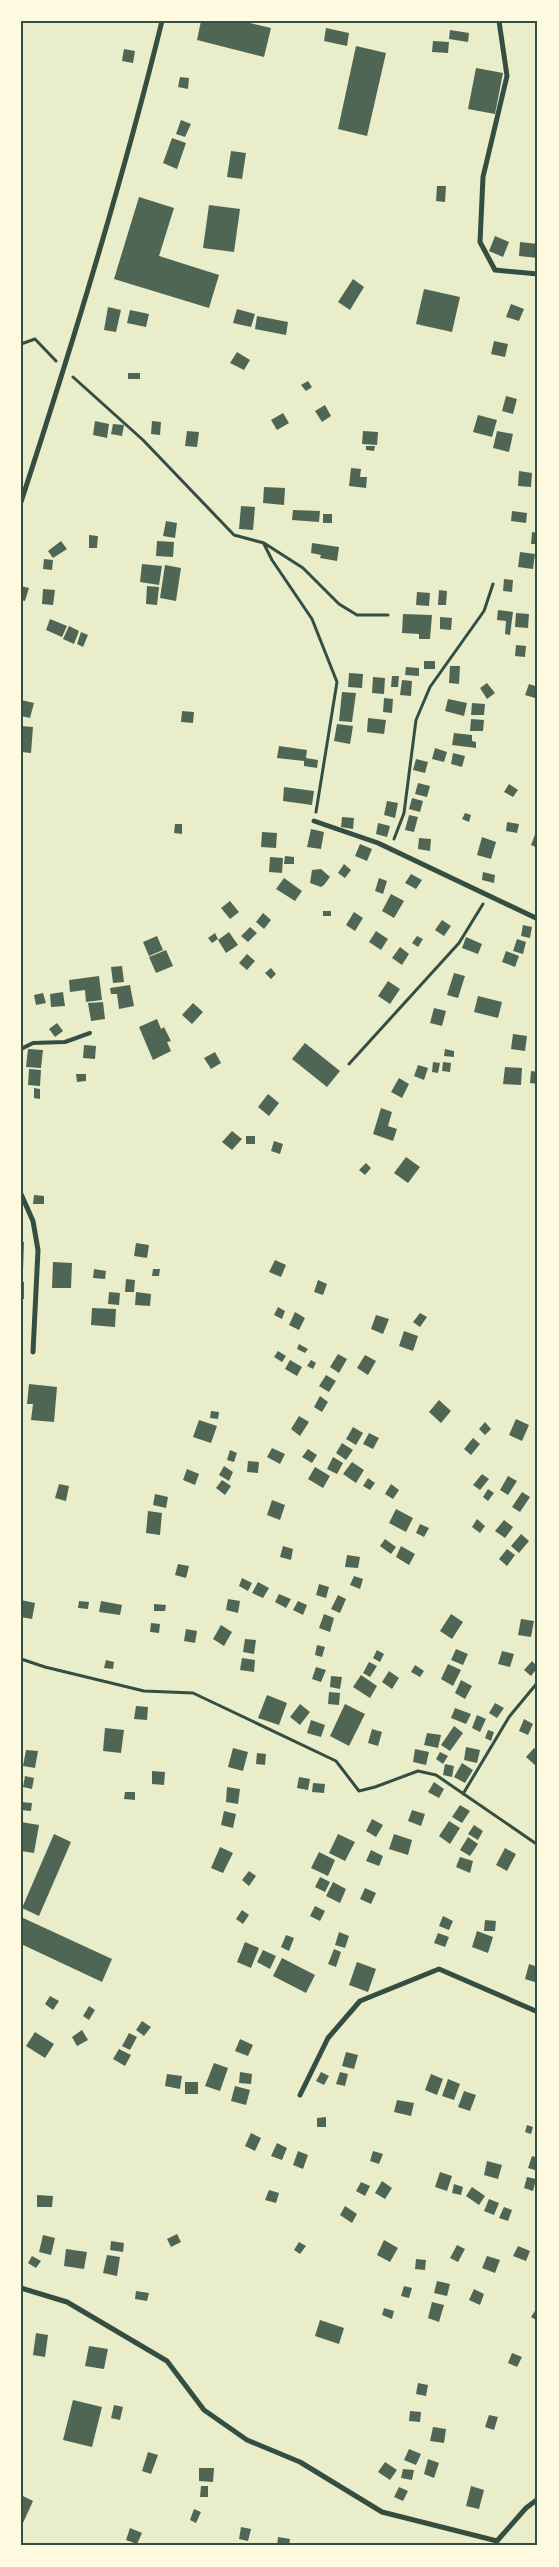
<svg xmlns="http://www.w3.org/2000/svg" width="559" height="2567" viewBox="0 0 559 2567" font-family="'Sofia Sans Condensed',sans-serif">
<rect width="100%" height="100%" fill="#e9edc9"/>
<!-- building -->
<path fill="#4f6655" d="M201 21H242L271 28 264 57 197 40Z
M326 28 349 33 347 46 324 41Z
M450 30 469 33 468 42 449 39Z
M433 41 449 42 448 53 432 52Z
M356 46 386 53 367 136 338 129Z
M124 49 135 51 133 63 122 61Z
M476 68 503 73 495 114 468 109Z
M180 77 189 78 188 89 178 87Z
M181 120 191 124 185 137 176 134Z
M172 138 186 143 177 169 163 163Z
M231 151 246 153 242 179 227 177Z
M437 186H446L445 202 436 201Z
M139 197 174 208 159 256 219 275 209 308 114 279Z
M209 205 240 209 234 252 203 248Z
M495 236 509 242 503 257 489 251Z
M520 242 538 244V258L519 256Z
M353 279 364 287 350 310 338 302Z
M424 289 460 297 452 332 416 324Z
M511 304 524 309 519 321 506 317Z
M108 307 121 310 116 332 104 330Z
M237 309 255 314 251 327 233 323Z
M130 310 149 314 146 327 127 323Z
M257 316 288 322 286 335 255 329Z
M494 341 508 344 505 357 491 354Z
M237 352 250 360 244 370 230 363Z
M128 373H140V379H128Z
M308 381 312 387 306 391 301 385Z
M506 396 517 399 513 414 502 411Z
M325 405 331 416 322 422 315 411Z
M283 413 289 423 277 430 271 420Z
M478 415 497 420 492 437 473 432Z
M95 421 109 424 107 438 93 435Z
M152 421 161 422 160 435 151 434Z
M113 424 124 425 122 436 111 434Z
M187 431 199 432 197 447 185 446Z
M363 431 378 432 377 445 362 444Z
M497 431 513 434 509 452 493 448Z
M366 446H375L374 451 366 450Z
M351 468 361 469 360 477H367L366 488 349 486Z
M519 471 532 473 531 487 518 486Z
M264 487 285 488 284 505 263 503Z
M241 506 255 507 253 530 239 529Z
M293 510 320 511 319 522 292 520Z
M512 511 527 513 526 523 511 521Z
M323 514H332V523H323Z
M166 521 177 523 175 538 163 536Z
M532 532 538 533V544H531Z
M89 535 98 536 97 548H89Z
M61 541 67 549 53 558 48 551Z
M157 541 174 542 173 557 156 556Z
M312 543 339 547 337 561 320 558 321 555 311 553Z
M520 552 535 554 533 569 518 567Z
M44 559 53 560 52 570 43 569Z
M142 564 162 566 159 585 140 582Z
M165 565 181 568 176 601 160 598Z
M504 579 513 580 512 592 503 591Z
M21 586 29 588 25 601 21 600Z
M147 586 159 587 157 605 146 604Z
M43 589 55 590 53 605 42 604Z
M439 590 447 591 446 605H438Z
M417 592 430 593 429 606 416 605Z
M498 610 513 612 510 635 505 634 506 621 497 620Z
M516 613 529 614 528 628 515 627Z
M403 614 432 615 430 639H419V634L402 633Z
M440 617 452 618 451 630 440 629Z
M50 619 67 626 62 637 46 630Z
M69 626 79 631 74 644 63 639Z
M81 632 88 635 83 647 77 644Z
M516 645 526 646 525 657 515 656Z
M424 661H435V669H424Z
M450 666H460L459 684 449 683Z
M406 667 419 668V676L405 675Z
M349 673 363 674 362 688 348 687Z
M392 676H399L398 687H391Z
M373 677 385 678 384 694 372 693Z
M402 680 412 681 411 696 400 695Z
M487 683 495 693 487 699 480 688Z
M529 684 538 687 535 698 525 695Z
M342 692 356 693 352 722 339 721Z
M384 698 393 699 392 713 383 712Z
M448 699 467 703 464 716 445 711Z
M21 700 34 703 30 718 21 716Z
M472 703 485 704 484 715H471Z
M182 711 194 712 193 723 181 722Z
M368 718 386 720 384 734 367 732Z
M471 719 484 720 483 731H470Z
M337 724 353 726 350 744 334 741Z
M21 726 33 727 31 753 21 752Z
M454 733 472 735V741L476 742V748L452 745Z
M279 746 307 750 306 758 318 760 317 768 304 766V761L277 758Z
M435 748 447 752 444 762 432 759Z
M453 753 465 756 462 767 451 764Z
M416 759 428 762 425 773 413 770Z
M418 783 430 786 427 797 415 794Z
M509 784 518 790 513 797 504 792Z
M284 787 314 791 312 805 283 801Z
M412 798 423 801 420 812 409 809Z
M387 801 398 803 395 818 384 815Z
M465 813 471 815 469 822 462 819Z
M409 815 418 817 414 832 405 830Z
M342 817 354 818 353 829 341 827Z
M507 822 519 824 517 833 506 831Z
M378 823 390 826 387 837 376 834Z
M175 824H182V834L174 833Z
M538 827V848L531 845Z
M311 829 324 832 321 849 307 847Z
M262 832 277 833 276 848 261 847Z
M482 837 496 842 491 859 477 855Z
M419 838 431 839 430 851 418 849Z
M360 844 372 849 367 861 355 856Z
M285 856 294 857V864H284Z
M270 857 283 858 282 873 269 872Z
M344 864 351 870 345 878 338 873Z
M321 869 330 877 324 885 321 887 310 883 312 870Z
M483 872 495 875 494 883 482 880Z
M411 874 422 880 416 889 405 883Z
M284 878 302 891 295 901 276 889Z
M379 878 387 881 383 894 375 891Z
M391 894 404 901 394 918 382 911Z
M230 901 239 912 230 919 221 908Z
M323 911H331V916H323Z
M354 912 363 918 355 931 346 925Z
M263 913 271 920 264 929 256 922Z
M442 920 451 926 444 936 435 930Z
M523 925 532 927 530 938 521 936Z
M250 927 257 933 248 942 241 936Z
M376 931 388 939 381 950 369 942Z
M229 932 238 945 226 953 218 940Z
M215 933 218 939 212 943 208 938Z
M157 936 163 950 149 956 143 942Z
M417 936 423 939 418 947 412 943Z
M466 937 482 944 478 954 462 948Z
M517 939 526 942 523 954 513 951Z
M400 947 409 954 402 965 392 958Z
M166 950 173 966 156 973 149 957Z
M506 951 519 956 515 967 502 962Z
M247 954 255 961 247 970 239 963Z
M122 966 124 982 113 983 111 967Z
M271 968 276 974 271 979 265 973Z
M454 973 465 976 458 998 447 995Z
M99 976 102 1000 86 1002 85 990 70 992 69 980Z
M388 981 400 989 390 1004 378 996Z
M130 985 134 1006 119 1009 117 994H111L110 988Z
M63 992 65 1006 51 1007 50 994Z
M43 993 46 1003 36 1005 34 995Z
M478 996 502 1002 498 1018 474 1012Z
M103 1002 105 1019 91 1021 88 1003Z
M193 1003 203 1012 192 1024 182 1015Z
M434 1008 446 1011 442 1026 430 1023Z
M157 1019 161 1029 164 1027 171 1041 167 1042 171 1051 153 1060 139 1027Z
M57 1023 63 1031 55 1037 49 1029Z
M513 1034 527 1036 525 1051 511 1049Z
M305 1043 340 1071 327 1087 292 1059Z
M84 1045 96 1046 95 1059 83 1058Z
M28 1049 43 1050 41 1068 26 1067Z
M445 1049 454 1051V1057L444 1056Z
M215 1052 221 1063 211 1069 204 1058Z
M433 1062 440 1063 438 1073 432 1072Z
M443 1062 451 1063 450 1072 442 1071Z
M418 1065 428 1068 424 1080 414 1076Z
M505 1067 522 1068 521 1085 503 1084Z
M29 1069 41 1070 40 1086 28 1085Z
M531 1071 538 1072V1084L530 1083Z
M76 1074H86V1081L77 1082Z
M399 1078 409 1084 402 1098 391 1092Z
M34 1088 40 1089V1099L34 1098Z
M268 1094 279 1103 269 1116 258 1107Z
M381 1108 392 1112 388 1126 397 1129 393 1141 373 1134Z
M232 1131 242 1139 232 1150 222 1142Z
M246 1136H255V1144H246Z
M274 1141 283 1144 280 1154 271 1151Z
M406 1157 420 1167 408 1183 394 1173Z
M366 1163 371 1168 365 1175 359 1170Z
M34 1195 44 1196V1204H33Z
M21 1242H24L23 1271H21Z
M136 1243 149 1245 147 1258 134 1256Z
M275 1260 286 1265 281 1277 269 1272Z
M53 1262 72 1263 71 1288H52Z
M94 1269 106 1271 105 1279 93 1278Z
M153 1269H160L159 1276H152Z
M126 1279 135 1280 134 1292H125Z
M318 1280 327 1284 323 1295 314 1292Z
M21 1282H24V1299H21Z
M109 1292 120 1293 119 1305 108 1304Z
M136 1292 151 1294 150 1306 135 1305Z
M278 1307 285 1311 282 1319 274 1315Z
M92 1308 116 1309 115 1327 91 1325Z
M295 1312 305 1318 299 1330 289 1325Z
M420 1313 427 1317 420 1327 413 1322Z
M376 1315 389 1319 383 1334 371 1329Z
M404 1331 418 1336 413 1351 399 1346Z
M299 1344 308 1349 305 1353 297 1349Z
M278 1351 286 1356 282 1362 274 1357Z
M338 1354 347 1359 339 1373 330 1367Z
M365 1355 376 1361 368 1375 357 1368Z
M290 1360 302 1367 297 1376 285 1369Z
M311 1360 316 1363 313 1369 307 1366Z
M326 1375 336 1381 329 1392 319 1386Z
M29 1384 57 1387 54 1422 31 1420 33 1404H27Z
M320 1396 328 1402 322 1412 314 1407Z
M439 1400 451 1411 441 1423 429 1412Z
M211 1411 219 1412 218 1419 210 1418Z
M299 1416 309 1422 300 1436 291 1429Z
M516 1419 529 1425 522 1441 509 1435Z
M199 1420 217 1426 211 1443 193 1437Z
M485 1422 491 1429 485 1435 479 1429Z
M353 1427 363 1433 356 1445 346 1439Z
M369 1433 379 1438 373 1449 363 1444Z
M473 1438 480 1444 471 1455 464 1449Z
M342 1443 353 1450 346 1460 336 1453Z
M272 1448 285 1454 280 1464 267 1457Z
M308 1449 317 1455 312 1463 302 1457Z
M230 1450 237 1453 234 1462 227 1460Z
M333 1457 343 1463 337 1474 327 1469Z
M248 1461 259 1462 258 1473 247 1472Z
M352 1462 364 1470 356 1483 343 1474Z
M224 1466 233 1472 229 1481 219 1475Z
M315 1467 330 1476 323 1488 308 1479Z
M187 1469 199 1474 195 1485 183 1480Z
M482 1474 489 1479 480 1490 473 1485Z
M508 1476 517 1481 508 1495 500 1490Z
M368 1478 375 1483 370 1490 363 1486Z
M222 1480 231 1486 225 1495 216 1488Z
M59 1484 69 1486 66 1501 55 1498Z
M391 1484 399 1490 393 1499 385 1494Z
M488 1489 494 1493 488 1501 483 1497Z
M522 1492 530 1497 520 1512 512 1507Z
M155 1494 168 1497 166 1508 153 1505Z
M272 1500 285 1505 280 1520 267 1515Z
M396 1509 413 1518 406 1532 389 1523Z
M148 1511 162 1513 160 1535 146 1533Z
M477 1519 485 1526 480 1533 472 1527Z
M504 1520 513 1527 505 1538 495 1531Z
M420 1524 429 1528 424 1537 416 1533Z
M521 1534 529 1541 519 1553 511 1546Z
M385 1539 396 1547 391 1554 380 1546Z
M283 1546 293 1549 291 1560 280 1557Z
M401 1546 415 1554 409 1565 396 1557Z
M507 1549 515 1555 507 1566 499 1559Z
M347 1555 360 1557 358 1568 345 1567Z
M178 1564 189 1566 186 1578 175 1575Z
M354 1576 363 1579 360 1589 350 1585Z
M242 1578 252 1583 248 1591 239 1586Z
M258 1582 269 1588 263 1598 252 1593Z
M319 1584 329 1587 326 1598 316 1595Z
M279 1594 291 1599 286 1608 275 1602Z
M338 1595 346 1599 340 1613 331 1609Z
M228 1599 240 1601 238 1613 226 1610Z
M21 1600 35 1603 32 1619 21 1617Z
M79 1601 89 1602 88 1609 78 1608Z
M101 1601 122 1605 120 1615 99 1612Z
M298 1601 307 1605 303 1615 293 1610Z
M154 1604 166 1605 165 1611H154Z
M324 1614 334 1618 330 1632 319 1628Z
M451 1614 463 1622 452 1639 440 1631Z
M521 1619 534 1621 531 1637 518 1635Z
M151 1623 160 1624 159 1633 150 1632Z
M221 1625 232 1632 224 1646 213 1639Z
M186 1629 197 1631 195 1643 184 1641Z
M245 1639 256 1640 254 1654 243 1652Z
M317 1645 325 1647 322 1657 315 1655Z
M456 1649 468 1654 463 1665 451 1660Z
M377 1650 384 1654 380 1662 373 1658Z
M502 1651 514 1654 510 1667 498 1664Z
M242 1658 255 1660 254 1672 240 1670Z
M106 1660 114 1662 113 1669 104 1668Z
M532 1661 538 1667 531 1676 524 1670Z
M369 1662 377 1666 370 1677 363 1673Z
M448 1664 461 1670 453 1686 441 1679Z
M415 1665 424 1671 420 1677 411 1672Z
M316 1667 326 1670 321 1682 312 1679Z
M389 1671 399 1678 392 1689 382 1682Z
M361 1675 377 1686 370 1698 353 1687Z
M331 1676 342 1677 340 1689 330 1687Z
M461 1680 472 1686 465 1699 455 1693Z
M329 1692 340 1693 339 1705 328 1704Z
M267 1695 287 1703 279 1725 258 1718Z
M495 1703 504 1708 497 1718 489 1713Z
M300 1704 310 1712 300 1725 290 1717Z
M345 1704 365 1714 349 1746 330 1736Z
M136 1706 148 1707 147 1720 134 1719Z
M455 1708 471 1714 466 1724 451 1718Z
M477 1715 486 1719 480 1732 472 1728Z
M524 1719 533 1724 528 1735 519 1731Z
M311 1720 325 1725 321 1737 307 1733Z
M454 1726 463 1733 450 1751 441 1745Z
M105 1728 124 1730 121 1753 103 1751Z
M372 1729 382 1732 378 1746 368 1743Z
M488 1730 494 1732 491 1741 485 1738Z
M427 1733 441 1735 438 1748 424 1745Z
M466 1747 480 1750 477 1763 464 1760Z
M233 1748 248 1752 243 1771 228 1767Z
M534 1748 538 1752 536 1766 526 1757Z
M415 1749 429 1752 426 1765 413 1762Z
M26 1750 38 1751 35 1768 23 1766Z
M440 1752 448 1756 443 1764 436 1759Z
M257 1753 266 1754 265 1765 256 1764Z
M462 1763 473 1770 465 1783 454 1777Z
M445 1764 454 1766 452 1777 443 1775Z
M152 1771 165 1772 164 1785 152 1784Z
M25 1776 34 1778 32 1789 23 1787Z
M299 1777 310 1779 308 1790 297 1788Z
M434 1782 444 1789 439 1798 428 1792Z
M313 1783 325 1784 324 1793 312 1792Z
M227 1787 240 1789 238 1804 226 1802Z
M125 1792H135V1800L124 1799Z
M21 1802 32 1803 31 1811 21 1810Z
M460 1805 470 1811 462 1823 452 1817Z
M412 1810 425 1814 421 1826 408 1821Z
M224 1811 236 1814 233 1828 221 1825Z
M372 1819 383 1825 376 1837 366 1831Z
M449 1821 460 1828 450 1844 439 1836Z
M21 1822 39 1825 34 1853 21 1851Z
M474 1825 483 1831 478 1840 468 1834Z
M54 1834 71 1842 39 1916 22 1908Z
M338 1834 355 1842 345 1861 329 1853Z
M394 1834 412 1840 408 1855 389 1849Z
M468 1837 478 1844 470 1856 460 1850Z
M220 1847 233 1853 223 1873 211 1868Z
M505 1848 516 1854 507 1871 496 1865Z
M371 1850 383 1856 379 1866 366 1861Z
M319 1852 335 1860 328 1876 311 1868Z
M460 1857 473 1861 470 1873 456 1867Z
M249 1871 256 1876 249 1886 242 1880Z
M320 1877 330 1882 325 1892 315 1887Z
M333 1882 346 1889 340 1903 326 1896Z
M365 1888 376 1893 371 1904 360 1899Z
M315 1906 325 1911 320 1921 310 1916Z
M242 1910 249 1915 243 1924 236 1919Z
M443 1916 453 1921 449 1930 439 1926Z
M21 1917 112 1959 102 1982 21 1944Z
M485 1920 496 1921 495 1931H484Z
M477 1931 493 1937 488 1953 472 1947Z
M339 1932 349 1936 345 1948 335 1945Z
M438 1933 449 1937 445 1947 434 1943Z
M286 1935 294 1938 289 1951 281 1947Z
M245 1942 259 1948 251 1968 237 1962Z
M334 1949 341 1952 336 1967 328 1964Z
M263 1950 276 1956 270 1969 257 1962Z
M282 1958 315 1975 306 1993 273 1976Z
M357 1962 376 1969 368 1992 349 1985Z
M529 1964 538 1967V1983L525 1979Z
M50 1996 59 2001 53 2010 45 2004Z
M89 2006 95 2010 89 2020 83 2016Z
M142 2021 151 2027 144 2036 136 2030Z
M82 2030 88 2040 77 2046 72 2037Z
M35 2032 54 2044 45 2058 26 2046Z
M129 2033 137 2037 130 2050 122 2046Z
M240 2039 253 2045 248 2056 235 2051Z
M119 2049 131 2055 125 2066 113 2059Z
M346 2052 358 2055 354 2069 342 2066Z
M214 2063 228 2068 220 2091 205 2086Z
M240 2072 252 2074 251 2084 239 2083Z
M321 2072 329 2076 324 2085 316 2081Z
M340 2072 348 2074 345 2086 336 2084Z
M167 2074 182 2076 180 2089 165 2086Z
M431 2074 443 2079 437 2095 425 2090Z
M448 2079 460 2084 454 2100 442 2096Z
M185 2082H198V2094H185Z
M235 2086 250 2090 246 2105 231 2101Z
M464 2091 476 2095 470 2111 458 2107Z
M397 2100 414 2103 411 2116 394 2112Z
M326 2117V2127H317V2118Z
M527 2125 533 2127 531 2134 525 2132Z
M251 2133 261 2138 255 2151 245 2146Z
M277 2143 287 2148 282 2160 271 2156Z
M298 2151 308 2155 303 2169 293 2165Z
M373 2151 383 2154 379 2164 370 2161Z
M532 2156 538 2158V2171L528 2168Z
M487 2161 502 2165 498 2179 484 2175Z
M440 2172 452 2176 447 2191 435 2187Z
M527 2177 536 2179 533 2191 524 2188Z
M382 2181 392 2188 385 2199 375 2193Z
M361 2182 370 2186 365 2196 356 2191Z
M454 2184 463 2187 461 2195 452 2193Z
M472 2187 485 2196 479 2205 466 2196Z
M269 2190 279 2193 276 2203 265 2200Z
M37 2195 53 2196 52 2207H37Z
M489 2199 499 2203 494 2215 484 2211Z
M345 2206 357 2214 352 2223 340 2215Z
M504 2207 512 2210 508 2221 499 2218Z
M177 2234 181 2242 171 2247 167 2239Z
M43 2235 55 2238 51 2255 39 2252Z
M384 2240 398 2248 390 2262 377 2255Z
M111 2241 124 2243 123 2252 110 2250Z
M299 2242 306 2246 300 2254 294 2250Z
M457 2245 465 2249 458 2262 450 2258Z
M518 2246 530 2251 526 2261 513 2256Z
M66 2249 87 2252 84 2269 64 2266Z
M107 2255 120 2257 117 2276 103 2273Z
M32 2256 41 2261 36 2268 28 2263Z
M487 2256 500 2260 495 2273 482 2268Z
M416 2259 426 2260 425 2270 415 2269Z
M437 2281 450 2284 447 2296 434 2293Z
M404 2286 412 2288 409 2298 401 2296Z
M474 2289 484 2294 480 2305 469 2300Z
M136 2291 149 2293 147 2301 135 2299Z
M432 2302 444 2305 439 2322 428 2318Z
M538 2306V2321L531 2317Z
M384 2308 394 2311 392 2319 382 2315Z
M320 2320 344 2328 339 2344 315 2336Z
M36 2333 48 2335 45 2357 33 2355Z
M89 2346 108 2349 104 2369 85 2366Z
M512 2353 522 2357 517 2367 508 2363Z
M418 2383 428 2385 426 2396 416 2394Z
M73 2400 102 2407 92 2447 63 2440Z
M114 2405 123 2407 120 2420 111 2418Z
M410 2411 421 2412 420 2422 409 2421Z
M489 2415 498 2417 494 2430 485 2427Z
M433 2427 446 2429 444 2443 430 2441Z
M409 2449 421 2454 416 2465 404 2460Z
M148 2452 158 2455 151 2474 142 2471Z
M428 2459 439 2463 434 2478 424 2474Z
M385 2462 397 2470 390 2480 378 2472Z
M199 2468H214L213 2482 199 2481Z
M403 2469 414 2470 412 2480 401 2478Z
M201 2486H208V2497H200Z
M471 2486 484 2490 479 2509 466 2506Z
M399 2487 408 2491 403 2501 394 2497Z
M21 2495 33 2501 23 2523H21Z
M194 2509 201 2512 196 2523 190 2520Z
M241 2527 251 2529 248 2541 239 2539Z
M130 2528 142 2533 137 2544 126 2540Z
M278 2537 290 2539 289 2546H277Z"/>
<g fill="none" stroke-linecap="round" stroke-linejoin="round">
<!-- path -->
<path stroke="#344e41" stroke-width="3" d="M21 344 35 339 56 361
M73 377 143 440 234 535 264 543 303 568 339 604 357 615H388
M264 544 272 560 312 619 337 682 316 812
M394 839 404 813 416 720 430 687 484 611 493 584
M349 1064 459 943 483 904
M21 1659 45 1667 144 1691 193 1693 336 1761 359 1791 375 1787 418 1771 436 1775 538 1845
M463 1794 509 1717 538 1682"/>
<!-- service -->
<path stroke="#344e41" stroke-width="4" d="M21 1049 33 1043 65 1042 90 1033"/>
<!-- minor -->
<path stroke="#344e41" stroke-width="5" d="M499 21 507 76 483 177 480 242 495 270 538 274
M21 502C73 343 122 184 162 21
M314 821 378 843 538 919
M21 1194 33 1221 38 1250 33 1352
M300 2095 328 2038 360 2001 439 1969 538 2012
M21 2288 67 2302 167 2361 204 2410 247 2440 300 2462 382 2512 497 2541
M495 2546 497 2541 526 2508 538 2499"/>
</g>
<!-- border -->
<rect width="559" height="2567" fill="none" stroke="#fefae0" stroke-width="45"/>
<rect x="22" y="22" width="514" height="2522" fill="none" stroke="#344e41" stroke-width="2"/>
</svg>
